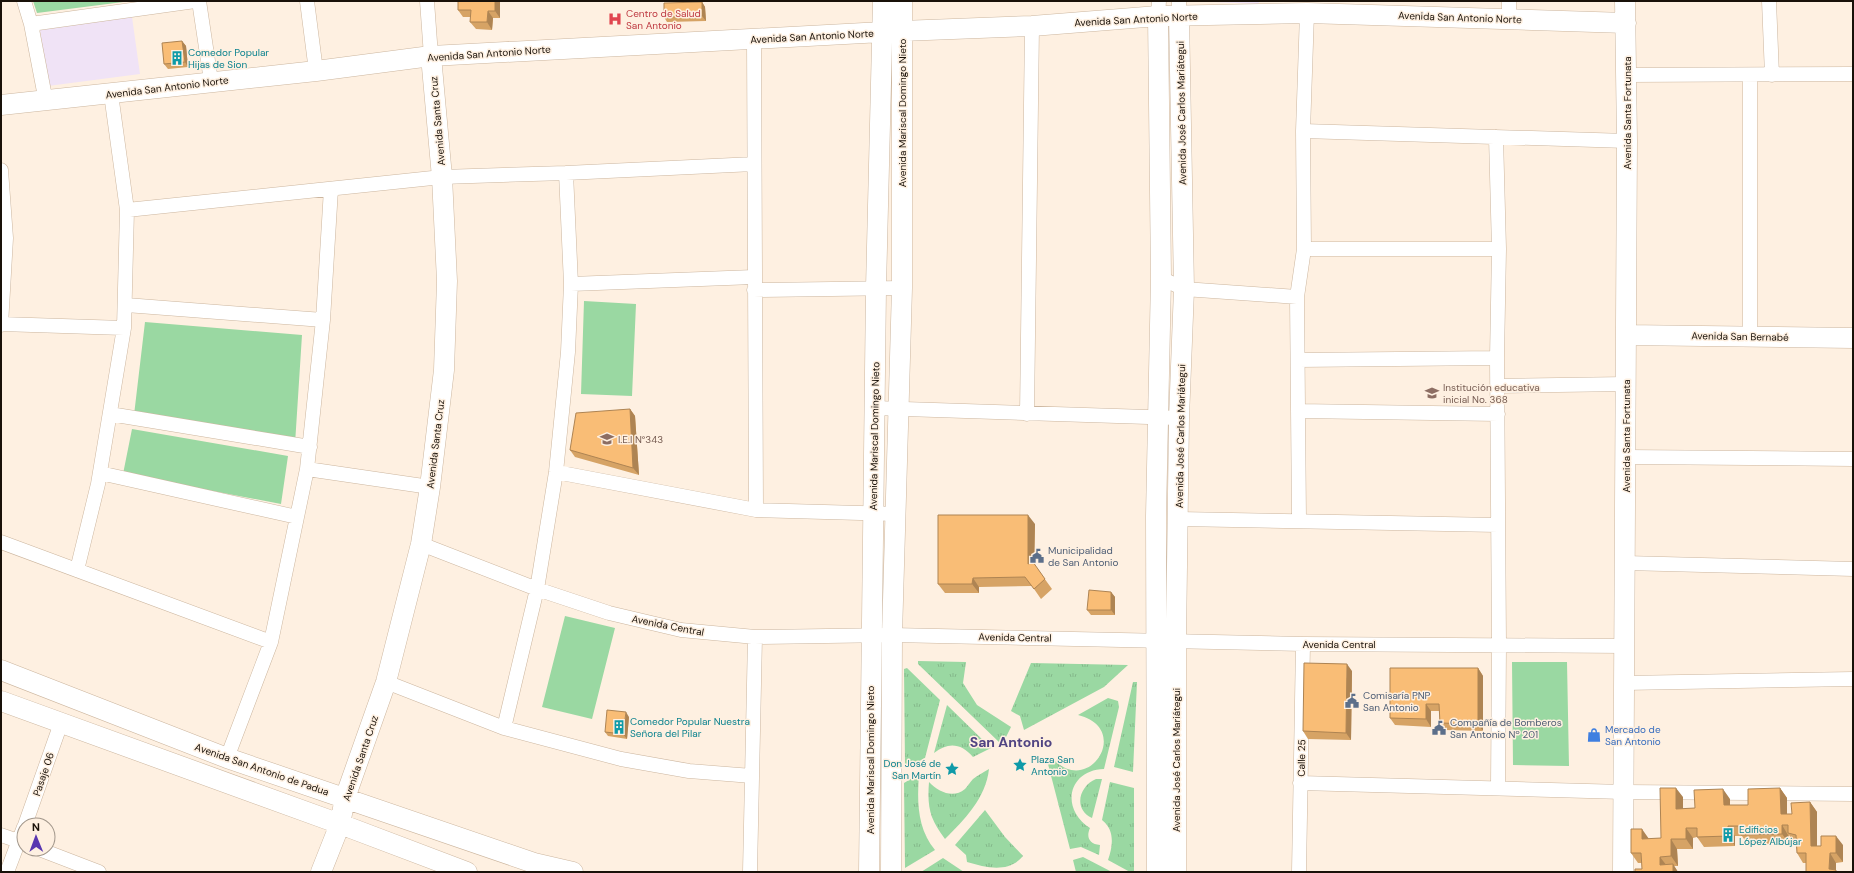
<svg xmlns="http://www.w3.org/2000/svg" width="1854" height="873" viewBox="0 0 1854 873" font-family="'DM Sans',sans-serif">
<defs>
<pattern id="grass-tufts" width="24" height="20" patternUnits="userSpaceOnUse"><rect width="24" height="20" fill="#9ad8a2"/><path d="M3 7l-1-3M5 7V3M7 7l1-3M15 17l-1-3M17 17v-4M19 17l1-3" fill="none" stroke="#84b88a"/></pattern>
</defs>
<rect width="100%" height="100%" fill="#fef0e1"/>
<!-- education -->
<path fill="#f0e3f6" d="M1190 1H1260L1258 4Z
M132 17 140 74 48 86 40 30Z"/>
<!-- grass -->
<path fill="url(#grass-tufts)" d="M918 661 966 662 963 683 977 705 1011 727 1006 737 1000 743 918 664Z
M1031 663 1128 665 1104 687 1024 730 1020 716 1011 711Z
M907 668 940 700 925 758 908 767 905 765 904 669Z
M1133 682H1137L1133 772 1114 767Z
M1108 698 1118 701 1119 707 1104 769C1068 770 1060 809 1090 828 1086 837 1089 844 1100 845L1099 855 1081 847 1070 849 1048 764 1054 760C1090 796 1132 728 1078 715Z
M947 705 991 748 973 757C961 743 948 742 934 753Z
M989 769C986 798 964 820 945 839 930 819 927 808 929 782 939 792 953 799 965 789 968 786 970 782 973 779 978 775 984 772 989 769Z
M919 774C917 801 917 828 935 850L905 868 904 783Z
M1096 779H1102L1092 818C1073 809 1079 786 1096 779Z
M1110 782 1134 788V872H1130L1108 860C1113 846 1115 830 1102 820Z
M985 810 1005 837 1023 856C1009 873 987 868 967 862L966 855 955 845Z
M1083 857 1112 872H1076L1073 860Z
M943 858 964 872H921Z"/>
<!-- park -->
<path fill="#9ad8a2" d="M33 1H131L37 13Z
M584 301 636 304 632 396 581 394Z
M145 322 302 335 295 444 134 415Z
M132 429 288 456 281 504 123 474Z
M565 616 615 628 592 719 542 707Z
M1512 662H1567L1569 766 1513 765Z"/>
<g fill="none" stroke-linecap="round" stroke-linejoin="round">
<defs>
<path id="street" d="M24 1 31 24 46 102
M199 1 211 81
M307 1 316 71
M427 1 431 56
M1509 1V18
M1769 1 1772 75
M1158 16 1159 1
M1179 16V1
M31 24 195 1
M754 38 756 510
M1627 75 1853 74
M1303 131 1627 141
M1496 137 1499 249 1497 358 1499 645 1498 787
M1 170 6 238 1 325
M127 210 442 177 566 173 754 164
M1304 249H1499
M1161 278 1184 289 1297 297
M571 284 754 277
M754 290 902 288
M126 305 323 320
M1 324 124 328
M1750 336V75
M1298 360 1497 358
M1497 386 1626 384
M874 408 1179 418
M1298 411 1498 414
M110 414 310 447
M1027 414 1032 26
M1626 457 1853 459
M307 469 430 487
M556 472 756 510 896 514
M100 473 297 517
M1179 519 1498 525
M1299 520 1297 297 1304 249 1303 131 1307 13
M1 542 271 642
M421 544 537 589 609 613 681 630 755 637 892 635 1303 644 1625 646
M1625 563 1853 569
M77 570 98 484 124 328 127 210 111 94
M386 682 504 728 621 759 689 771 752 776
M1624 683 1853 679
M504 728 537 589 556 472 568 352 571 284 566 173
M227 758 271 642 307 469 323 320 331 189
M1300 783 1624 792 1853 794
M25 825 61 723
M1 835 24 843
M39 849 99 872
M7 872 24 827
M750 872 755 637
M1299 872 1303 644"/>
<path id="secondary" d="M1 105 316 71 431 56 901 31 1032 26 1158 16 1307 13 1626 23
M1626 335 1853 338
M1 670 227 758 534 863 573 872
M1 701 340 824 467 872
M321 872 340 824 345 798 386 682 421 544 430 487 444 370 447 281 442 177 431 56
M869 872 876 288 883 1
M891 872 892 635 902 288V1
M1157 872 1156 516 1161 278 1158 16
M1176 872V640L1179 418 1184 289 1179 16
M1623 872 1627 141 1625 1"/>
</defs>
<!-- street casing -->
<use href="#street" stroke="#ccb69f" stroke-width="15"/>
<!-- secondary casing -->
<use href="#secondary" stroke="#ccb69f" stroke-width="21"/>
<!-- street -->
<use href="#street" stroke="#fff" stroke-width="14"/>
<!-- secondary -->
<use href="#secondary" stroke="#fff" stroke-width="20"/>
</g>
<!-- wall -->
<path fill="#d6a365" d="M458 1H500V18H493L492 30 476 29 470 22 471 17H463L458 10Z
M702 2 705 7 706 21 667 22 664 17Z
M182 41 186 46 188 67 168 69 164 64Z
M630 409 635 416 639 475 575 457 570 450Z
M1035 524 1034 564 1052 589 1041 599 1032 586 979 587V593H945L938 584Z
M1111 592 1115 597V615H1091L1087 610Z
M1478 668 1483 676V731L1445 730 1440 723 1439 711H1431V727L1395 725 1390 718Z
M1352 671 1351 740 1308 739 1303 731Z
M629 717 627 739 608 736 605 732Z
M1780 788 1787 798V814H1792L1810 802 1817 812V846L1843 845V862L1836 863V871L1837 872H1806V863H1803L1797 853 1796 843H1794L1789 835V843L1748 845 1742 836H1735V846L1704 847 1697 837 1693 838V849H1677L1678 866H1674L1678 872 1642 869V863H1638L1631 853 1649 839 1661 838 1683 797V809L1695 808 1730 799V805H1748Z"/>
<!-- shaded-wall -->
<path fill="#ae8453" d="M495 1H500V18L495 11Z
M702 2 705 7 706 21 702 16Z
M488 11 493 18 492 30 487 22Z
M182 41 186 46 188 67 185 62Z
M630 409 635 416 639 475 633 468Z
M1028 515 1035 524 1034 573 1028 564Z
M973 578 979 587V593L972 584Z
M1111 592 1115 597V615L1111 610Z
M1347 664 1352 671 1351 740 1346 733Z
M1478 668 1483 676V731L1478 724Z
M1426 704 1431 711V727L1426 719Z
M626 712 629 717 627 739 623 734Z
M1676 788 1683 797V818L1676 809Z
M1780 788 1787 798V824L1781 814Z
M1723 789 1730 799V815L1724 805Z
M1810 802 1817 812V856L1811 846Z
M1782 825 1788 835 1789 843 1782 834Z
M1728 826 1735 836V846L1729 836Z
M1686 828 1693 838V849L1686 839Z
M1642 829 1649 839H1642Z
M1836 836 1843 845V862L1836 853Z
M1671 839 1677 849 1678 866 1671 856Z
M1830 853 1836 863V871L1837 872H1831L1829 869Z
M1660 857 1667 866 1660 865Z
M1673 864 1678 872H1673Z"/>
<!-- building -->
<path fill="#f9bd76" stroke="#ae8453" d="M458 1H495V11H488L487 22H470L471 10H458Z
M702 2V16L664 17V3Z
M182 41 185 62 164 64 162 43Z
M630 409 633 468 570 450 576 413Z
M938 515H1028V564L1033 562 1045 579 1034 589 1025 577 973 578 972 584H938Z
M1089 590 1111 592V610H1087Z
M1304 663 1347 664 1346 733 1303 731Z
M1390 668H1478V724L1440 723 1439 704H1426V719L1390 718Z
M607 710 626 712 623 734 605 732Z
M1660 788H1676V809L1695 808 1694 790 1723 789 1724 805H1748V789L1780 788 1781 814H1792L1791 803 1810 802 1811 846H1821V836H1836V853H1830L1829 869 1836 870V872H1806V853H1797L1796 835 1788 833V825H1782V834L1741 835V826H1728L1729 836 1697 837V828H1686V839H1671V856L1660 857V865L1673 864V872H1635V869H1642L1641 853H1631V829H1642V839L1661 838Z"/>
<!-- icons -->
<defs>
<symbol id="hospital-bare" viewBox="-9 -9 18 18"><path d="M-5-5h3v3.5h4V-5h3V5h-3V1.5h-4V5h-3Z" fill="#e0444e" stroke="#fef0e1" stroke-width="2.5" paint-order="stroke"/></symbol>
<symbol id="building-bare" viewBox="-9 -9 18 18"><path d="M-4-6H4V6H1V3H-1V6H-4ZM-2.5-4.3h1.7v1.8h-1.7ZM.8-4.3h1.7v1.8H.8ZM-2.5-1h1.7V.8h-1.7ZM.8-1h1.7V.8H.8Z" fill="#0f9aa8" stroke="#fef0e1" stroke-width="2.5" paint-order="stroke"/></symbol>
<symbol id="school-bare" viewBox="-9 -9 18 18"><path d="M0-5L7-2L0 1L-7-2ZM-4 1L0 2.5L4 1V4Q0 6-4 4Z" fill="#8d6e63" stroke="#fef0e1" stroke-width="2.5" paint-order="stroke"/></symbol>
<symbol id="civic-bare" viewBox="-9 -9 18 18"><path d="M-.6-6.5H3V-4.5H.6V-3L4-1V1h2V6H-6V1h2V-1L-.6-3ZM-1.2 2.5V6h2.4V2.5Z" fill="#5c6f8a" stroke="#fef0e1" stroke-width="2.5" paint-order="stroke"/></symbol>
<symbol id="shop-bare" viewBox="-9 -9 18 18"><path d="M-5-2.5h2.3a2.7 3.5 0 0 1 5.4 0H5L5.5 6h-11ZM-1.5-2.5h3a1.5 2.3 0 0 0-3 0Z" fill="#3f7fe0" stroke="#fef0e1" stroke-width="2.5" paint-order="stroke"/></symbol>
<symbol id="sight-bare" viewBox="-9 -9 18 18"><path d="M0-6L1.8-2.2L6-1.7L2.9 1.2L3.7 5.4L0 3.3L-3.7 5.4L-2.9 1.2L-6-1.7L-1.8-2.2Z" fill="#0f9aa8" stroke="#fef0e1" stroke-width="2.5" paint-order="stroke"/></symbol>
</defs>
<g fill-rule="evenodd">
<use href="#hospital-bare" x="605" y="9" width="20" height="20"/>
<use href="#building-bare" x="167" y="48" width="20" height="20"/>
<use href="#school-bare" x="1422" y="383" width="20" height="20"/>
<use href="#school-bare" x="597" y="429" width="20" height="20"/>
<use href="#civic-bare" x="1027" y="546" width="20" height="20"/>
<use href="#civic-bare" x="1342" y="691" width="20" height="20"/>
<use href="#building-bare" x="609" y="717" width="20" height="20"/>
<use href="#civic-bare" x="1429" y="718" width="20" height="20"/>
<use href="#shop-bare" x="1584" y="725" width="20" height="20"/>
<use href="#sight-bare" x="1010" y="755" width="20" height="20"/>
<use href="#sight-bare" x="942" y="759" width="20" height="20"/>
<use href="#building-bare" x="1718" y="825" width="20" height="20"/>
</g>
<g text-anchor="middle" stroke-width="3" stroke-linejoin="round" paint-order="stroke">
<!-- health labels -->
<g font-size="10" fill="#be3a42" stroke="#fef0e1" text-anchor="start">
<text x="626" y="17">Centro de Salud<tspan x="626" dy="12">San Antonio</tspan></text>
</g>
<!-- street labels -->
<g font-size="10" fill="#191109" stroke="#fef0e1">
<text transform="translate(1460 17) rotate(2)" y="4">Avenida San Antonio Norte</text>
<text transform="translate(1136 19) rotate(-3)" y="4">Avenida San Antonio Norte</text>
<text transform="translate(812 36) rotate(-3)" y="4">Avenida San Antonio Norte</text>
<text transform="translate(489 53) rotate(-4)" y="4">Avenida San Antonio Norte</text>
<text transform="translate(167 87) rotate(-7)" y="4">Avenida San Antonio Norte</text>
<text transform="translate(902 113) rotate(-90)" y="4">Avenida Mariscal Domingo Nieto</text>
<text transform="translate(1181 113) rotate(-91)" y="4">Avenida José Carlos Mariátegui</text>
<text transform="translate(1627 113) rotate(-90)" y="4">Avenida Santa Fortunata</text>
<text transform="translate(437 121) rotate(-95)" y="4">Avenida Santa Cruz</text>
<text transform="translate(1740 336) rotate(1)" y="4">Avenida San Bernabé</text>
<text transform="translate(874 436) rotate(-89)" y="4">Avenida Mariscal Domingo Nieto</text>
<text transform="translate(1180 436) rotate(-89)" y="4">Avenida José Carlos Mariátegui</text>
<text transform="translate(1626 436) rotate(-90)" y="4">Avenida Santa Fortunata</text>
<text transform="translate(435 444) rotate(-83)" y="4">Avenida Santa Cruz</text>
<text transform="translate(668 625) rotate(11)" y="4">Avenida Central</text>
<text transform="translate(1015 637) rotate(1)" y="4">Avenida Central</text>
<text x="1339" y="648">Avenida Central</text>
<text transform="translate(360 758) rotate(-71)" y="4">Avenida Santa Cruz</text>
<text transform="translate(1301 758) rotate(-89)" y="4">Calle 25</text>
<text transform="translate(870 760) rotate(-90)" y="4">Avenida Mariscal Domingo Nieto</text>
<text transform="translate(1176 760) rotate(-90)" y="4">Avenida José Carlos Mariátegui</text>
<text transform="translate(262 769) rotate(19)" y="4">Avenida San Antonio de Padua</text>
<text transform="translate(43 774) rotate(-71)" y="4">Pasaje 06</text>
</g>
<!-- culture labels -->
<g font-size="10" fill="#0d838f" stroke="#fef0e1" text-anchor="start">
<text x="188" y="56">Comedor Popular<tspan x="188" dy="12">Hijas de Sion</tspan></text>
<text x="630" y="725">Comedor Popular Nuestra<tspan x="630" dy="12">Señora del Pilar</tspan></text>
<text x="1031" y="763">Plaza San<tspan x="1031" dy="12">Antonio</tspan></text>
<text x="941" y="767" text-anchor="end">Don José de<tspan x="941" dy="12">San Martín</tspan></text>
<text x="1739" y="833">Edificios<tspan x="1739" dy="12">López Albújar</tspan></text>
</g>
<!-- education labels -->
<g font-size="10" fill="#785e54" stroke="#fef0e1" text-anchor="start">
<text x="1443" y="391">Institución educativa<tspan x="1443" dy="12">inicial No. 368</tspan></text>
<text x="618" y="443">I.E.I N°343</text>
</g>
<!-- service labels -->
<g font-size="10" fill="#4e5e75" stroke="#fef0e1" text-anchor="start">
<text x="1048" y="554">Municipalidad<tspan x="1048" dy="12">de San Antonio</tspan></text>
<text x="1363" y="699">Comisaría PNP<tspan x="1363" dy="12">San Antonio</tspan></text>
<text x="1450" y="726">Compañía de Bomberos<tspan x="1450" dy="12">San Antonio Nº 201</tspan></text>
</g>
<!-- shop labels -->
<g font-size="10" fill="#366cbe" stroke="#fef0e1" text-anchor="start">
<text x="1605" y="733">Mercado de<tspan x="1605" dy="12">San Antonio</tspan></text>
</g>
<!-- district labels -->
<g font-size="14" font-weight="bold" fill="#504482" stroke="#fef0e1">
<text x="1011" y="747">San Antonio</text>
</g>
</g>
<!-- border -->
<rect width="1854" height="873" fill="none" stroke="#191109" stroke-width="4"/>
<!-- north arrow -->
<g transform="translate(36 837) rotate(359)"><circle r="19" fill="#fef0e1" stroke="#a2978b"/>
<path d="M0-3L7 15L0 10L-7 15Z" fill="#5937b0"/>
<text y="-6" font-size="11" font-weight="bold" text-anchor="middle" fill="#191109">N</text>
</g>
</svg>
